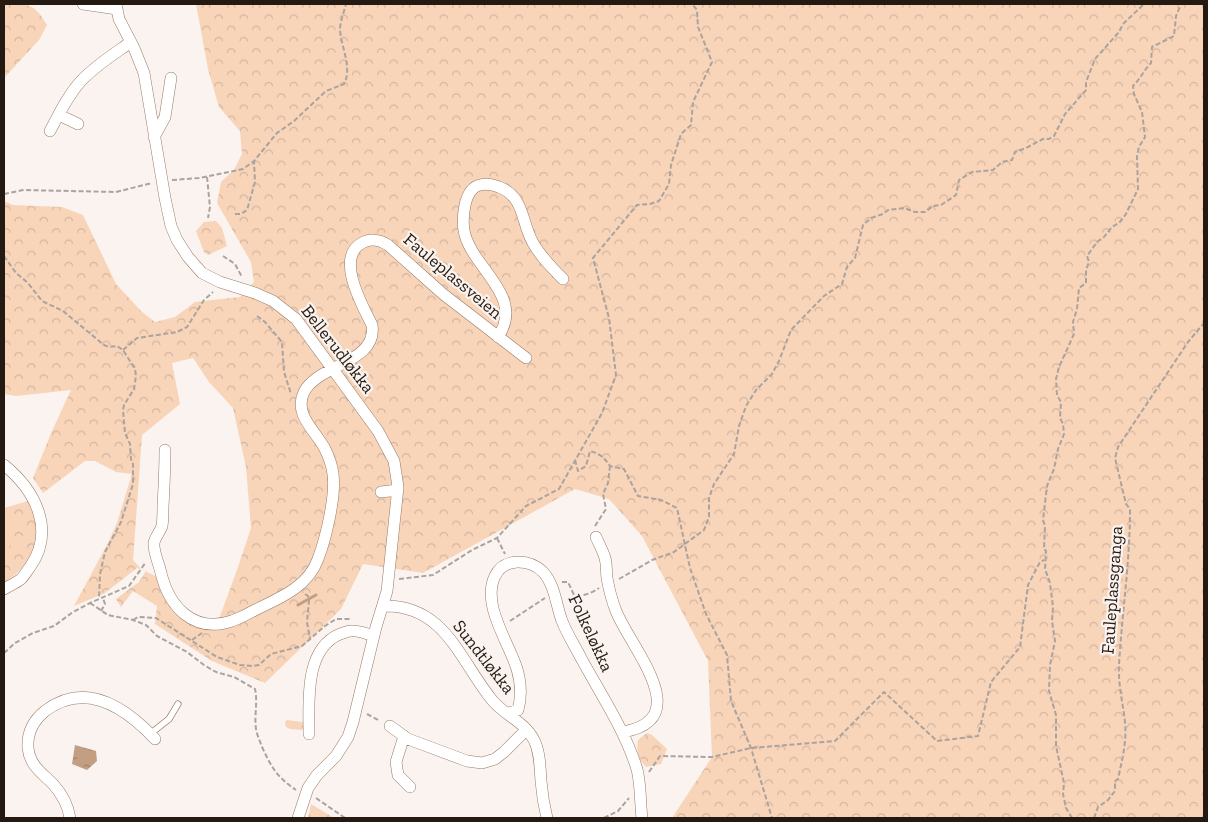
<svg xmlns="http://www.w3.org/2000/svg" width="1208" height="822" viewBox="0 0 1208 822" font-family="'Zilla Slab',serif">
<defs>
<pattern id="forest-crowns" width="20" height="18" patternUnits="userSpaceOnUse" patternTransform="scale(1.25)"><rect width="20" height="18" fill="#f8d4b9"/><path d="M2 6a3 3 0 1 1 6 0M12 15a3 3 0 1 1 6 0" fill="none" stroke="#d4b59e"/></pattern>
<pattern id="water-ripples" width="26" height="14" patternUnits="userSpaceOnUse" patternTransform="scale(1.25)"><rect width="26" height="14" fill="#c49e82"/><path d="M2 4q2-2 4 0t4 0M15 11q2-2 4 0t4 0" fill="none" stroke="#9f8069"/></pattern>
</defs>
<rect width="100%" height="100%" fill="#faf3ef"/>
<!-- forest -->
<path fill="url(#forest-crowns)" fill-rule="evenodd" d="M4 4C29 4 34 3 47 25L39 40 4 78Z
M196 4H1204V818H672L712 757 708 661 642 536 609 499 575 489 423 573 363 564 341 609 265 683 212 661 155 624 157 606 133 591 121 607 116 599 139 582 146 571 137 568 105 593 74 606 108 543 117 523 132 474 116 472 95 461H85L43 493 33 478 52 431 71 390 16 396 4 394V201L13 205 62 207 83 215 116 284 142 312 155 322 175 317 195 302 240 297 254 282 251 262 217 203 221 182 234 170 242 154 240 131 219 107 208 69ZM193 358 209 382 233 408 246 467 251 528 237 570 216 627 197 625 157 577 141 569 133 560 142 435 180 404 172 363Z
M216 221 222 228 227 246 208 255 204 252 196 231 204 222Z
M28 501C31 509 36 519 37 527 39 550 22 572 4 583V508Z
M287 720 303 722V730L290 729 286 727 285 722Z
M647 733 652 735 667 749 661 764 646 767C638 759 636 750 638 740Z
M311 804 334 818H308Z"/>
<!-- pitch -->
<path fill="#f8d4b9" d="M10 514 15 535 4 556V517Z"/>
<!-- water -->
<path fill="url(#water-ripples)" d="M75 745 96 751 97 761 87 770 72 764Z"/>
<g fill="none" stroke-linecap="round" stroke-linejoin="round">
<!-- stream -->
<path stroke="#c49e82" stroke-width="3" d="M298 605 316 595"/>
<defs>
<path id="lane" d="M150 734 169 719 178 704"/>
<path id="street" d="M83 4 117 9
M116 4 119 19 134 48 144 73 165 198 171 226 177 240 188 257 202 273 220 282 255 293 273 301 296 319 378 431 394 461 398 487 387 591 376 627 353 722 348 737 336 756 317 775 308 788 298 818
M59 115 78 124
M50 131C59 114 68 95 81 81 96 65 114 54 131 42
M154 137 165 117 171 78
M498 337C525 297 475 270 465 235 462 225 463 215 465 205 467 196 471 187 480 185 487 183 493 185 499 187 525 197 521 222 533 243 541 257 552 268 563 279
M165 450C165 469 164 488 163 507 163 513 163 520 162 526 160 532 155 537 154 543 153 551 159 564 161 573 169 606 193 634 232 621 240 618 248 614 255 610 280 598 308 587 318 559 326 538 336 496 333 474 332 466 329 457 325 449 316 431 293 415 304 392 318 364 378 363 372 325 362 305 335 257 362 243 370 238 380 240 388 245L443 294 526 358
M4 465C35 490 56 530 30 567 27 571 24 576 21 579 16 583 9 586 4 589
M381 492 398 490
M596 537C599 544 603 551 605 558 607 565 606 571 607 578 609 589 612 601 616 611 630 647 697 719 623 732
M383 606C445 604 460 661 492 700 504 715 524 721 534 740 540 752 540 767 541 781 542 794 544 806 547 818
M509 713 518 710C522 696 521 683 517 669 509 643 481 604 495 576 504 557 530 559 543 572 555 585 556 605 562 621 567 634 575 646 581 658 600 693 623 727 636 766 641 780 640 803 642 818
M390 726 408 739 467 761 482 763 495 759 504 752 526 730
M309 734C309 702 304 649 340 634 344 633 347 631 351 631 358 630 367 634 374 636
M404 736 396 762 398 775 410 787
M70 818C68 805 62 794 53 784 42 773 30 766 28 748 27 733 34 720 45 711 86 680 126 708 155 739"/>
</defs>
<!-- lane casing -->
<use href="#lane" stroke="#977a65" stroke-width="7"/>
<!-- street casing -->
<use href="#street" stroke="#977a65" stroke-width="12"/>
<!-- path -->
<path stroke="#aba39d" stroke-width="2" stroke-dasharray="5 2.5" stroke-linecap="butt" d="M207 177 210 207 208 218
M172 180 199 178 243 169 254 161 277 133 294 121 326 91 344 84C353 67 340 45 340 28 341 19 344 12 346 4
M4 194 23 190 116 192 152 183
M235 214H241L247 210 255 182 254 161
M4 256 16 273 28 283 42 301 63 311 104 345 109 347 117 346 123 350 135 369 136 376 134 389 124 405 123 410 125 433 130 444 131 459 133 464V484L121 522 105 552 100 574 99 599
M223 256 235 264 242 277
M257 316 265 322 282 342 284 372 291 394
M123 350 137 338 177 332 187 327 204 300 213 292
M575 460 578 471 586 466 590 451C600 454 604 457 610 466L624 469 638 496 661 500 677 508 690 568 706 614 727 655 731 701 751 748 772 818
M595 526 606 509 603 494 608 483 610 466
M497 538 505 554
M399 579 433 575 472 550 497 538 526 506 559 489 602 413 616 375 609 318 593 258 637 205 650 204 659 201 669 184 671 165 681 134 691 125 693 102 712 62 698 27 697 10 692 4
M619 579 652 560 674 552 704 530 709 517V498L714 484 734 454 739 426 746 406 756 390 772 374 779 361 791 330 824 296 842 284 847 267 855 258 863 225 871 218 883 214 888 210 904 208 915 212H925L933 206 941 205 956 195 959 180 972 172 993 170 1002 162 1012 160 1015 152 1026 148 1043 139H1049L1054 136 1065 114 1086 90V82L1095 59 1119 32 1123 24 1144 4
M562 582H568L574 595C582 597 592 593 599 588
M305 594 308 596 309 601 307 622 310 639
M90 603 108 615 133 620 146 625 157 636 187 652 204 665 216 672 234 677 255 689C258 702 254 716 256 729 257 735 260 741 262 747 272 768 276 776 296 790
M101 611 105 604 103 598
M133 620 138 617 156 618 217 657 240 665 253 666 259 665 271 654 302 646 325 626 336 619H351
M510 621 545 598
M192 640 202 633
M4 653 15 643 33 633 54 626 73 612 90 603 129 586 146 562
M367 714 380 721
M649 772 660 756 712 757 751 748 835 741 884 692 937 741 978 736 991 682 1020 647 1028 585 1040 562 1044 560
M316 798 345 818
M604 818 618 811 629 798
M1072 818 1066 808 1063 794 1064 783 1056 746V715L1049 691 1050 665 1055 641 1052 621 1053 607 1050 583 1045 569 1046 551 1044 549 1045 526 1043 520 1047 486 1054 469 1058 449 1064 434 1063 424 1060 418 1061 402 1057 395 1056 379 1059 367 1074 334 1073 322 1077 309 1079 288 1086 283V270L1089 262 1087 256 1097 242 1104 237 1112 227 1119 223 1126 214 1138 189 1137 156 1139 147 1145 137 1142 112 1134 94 1133 86C1141 78 1144 70 1151 63L1152 47 1174 36 1176 16 1181 4
M1094 818 1098 807 1108 800 1115 791V781L1118 779C1122 760 1127 742 1125 722 1123 703 1118 685 1119 665 1122 613 1130 562 1130 509L1126 504 1115 458 1118 447 1188 342 1204 323"/>
<!-- lane -->
<use href="#lane" stroke="#fff" stroke-width="5.5"/>
<!-- street -->
<use href="#street" stroke="#fff" stroke-width="11"/>
</g>
<g text-anchor="middle" stroke-width="4.5" stroke-linejoin="round" paint-order="stroke">
<!-- street labels -->
<g font-size="18" fill="#251a11" stroke="#faf3ef">
<text transform="translate(453 276) rotate(40)" y="6">Fauleplassveien</text>
<text transform="translate(338 349) rotate(52)" y="6">Bellerudløkka</text>
<text transform="translate(1112 590) rotate(-86)" y="6">Fauleplassganga</text>
<text transform="translate(591 633) rotate(65)" y="6">Folkeløkka</text>
<text transform="translate(484 657) rotate(52)" y="6">Sundtløkka</text>
</g>
</g>
<!-- border -->
<rect width="1208" height="822" fill="none" stroke="#251a11" stroke-width="10"/>
</svg>
